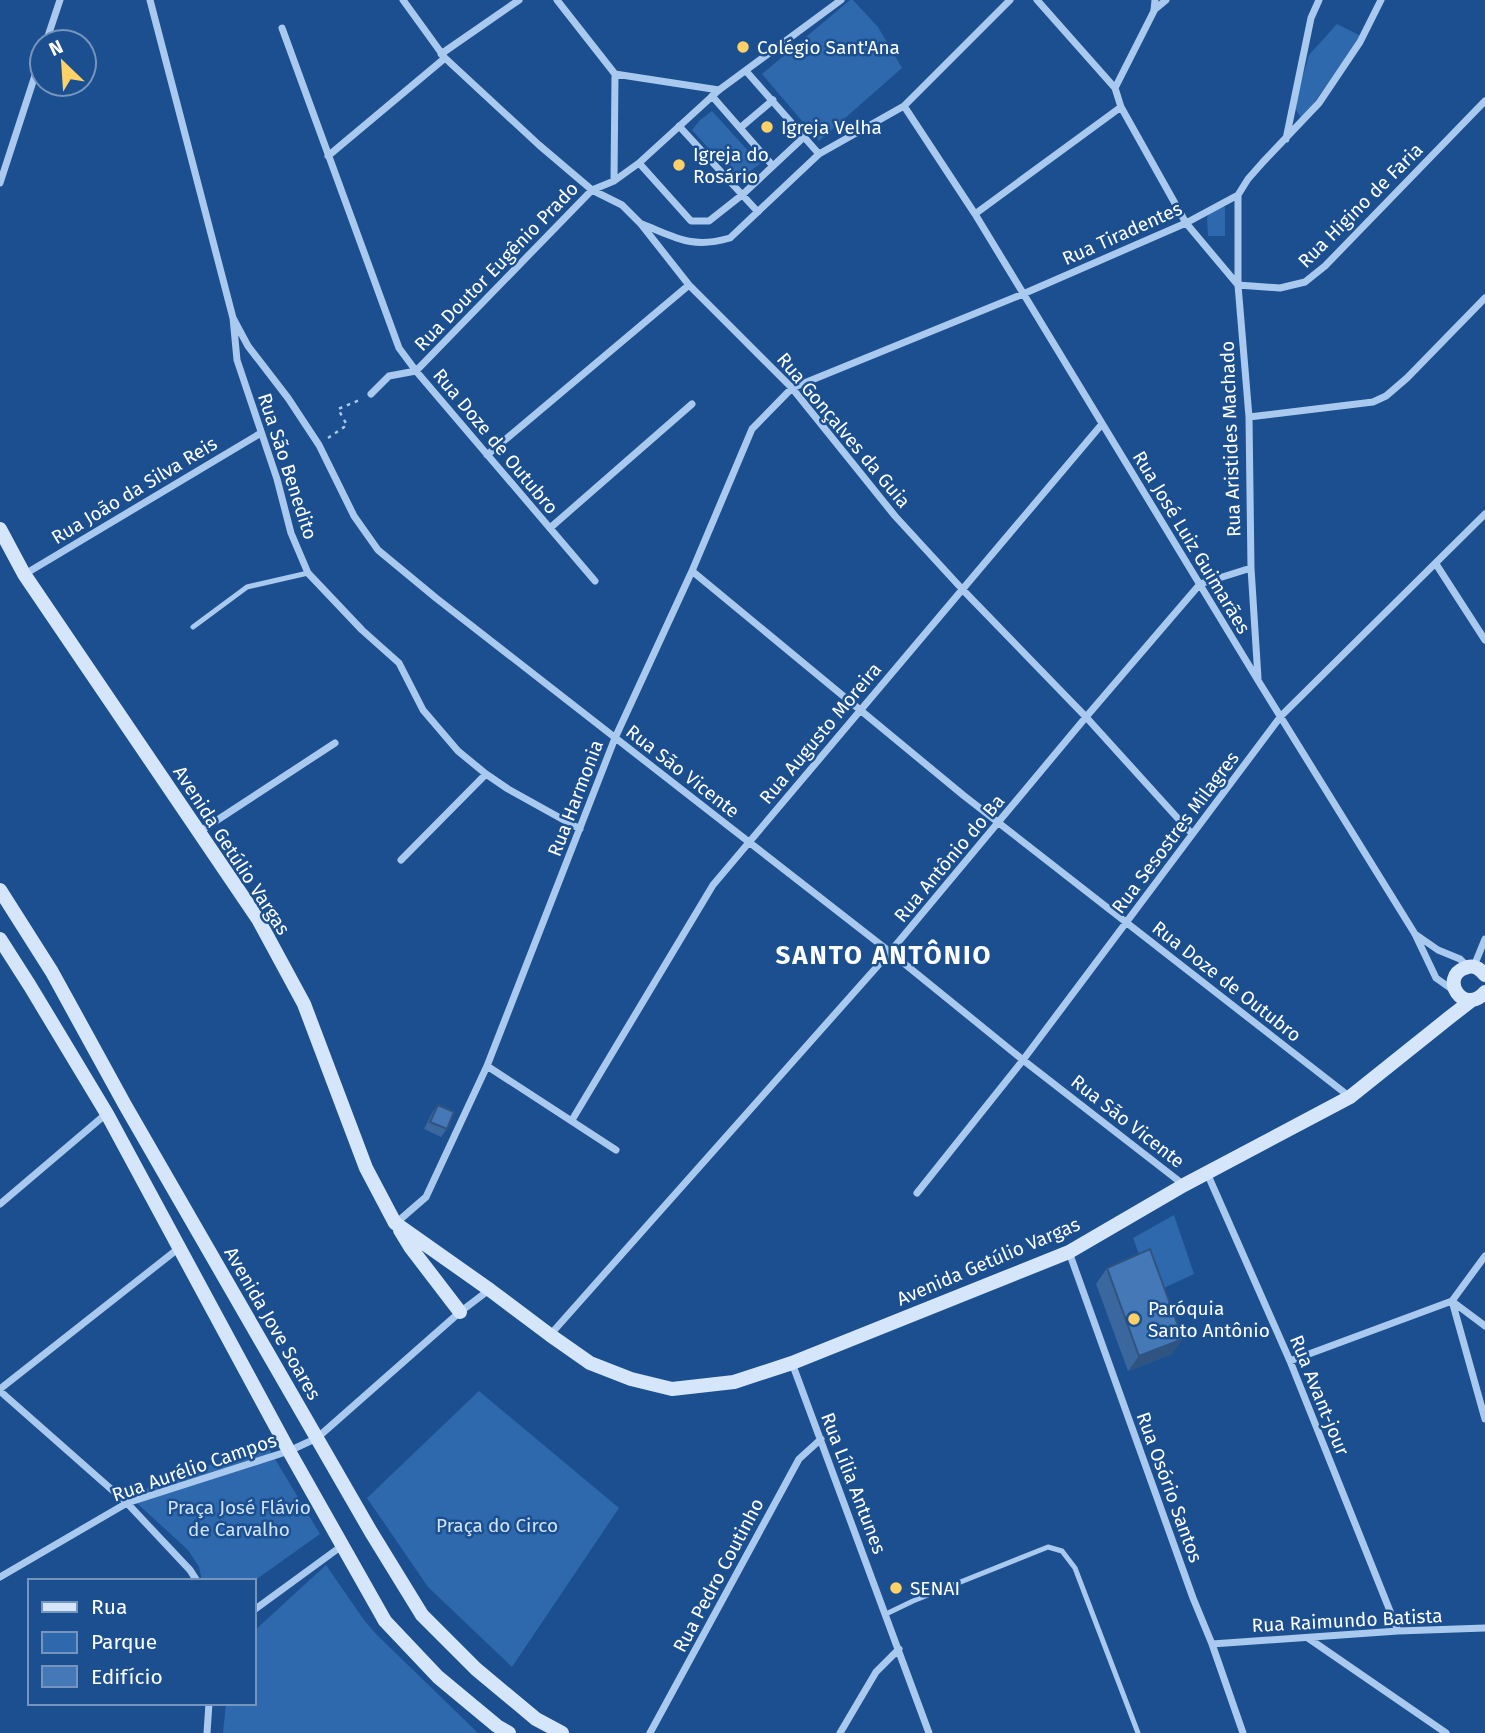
<svg xmlns="http://www.w3.org/2000/svg" width="1485" height="1733" viewBox="0 0 1485 1733" font-family="'Fira Sans',sans-serif">
<rect width="100%" height="100%" fill="#1b4f8f"/>
<!-- park -->
<path fill="#2e69ad" d="M850 0H853L878 27 902 68 819 141 762 74Z
M1337 24 1361 36 1302 120 1294 106 1309 55Z
M712 111 760 164 737 180 692 130 700 120Z
M1211 207H1225V236H1208L1207 218Z
M1174 1215 1194 1274 1153 1293 1133 1238Z
M479 1391 619 1508 512 1667 428 1587 367 1498Z
M266 1444 320 1534 254 1581H202L199 1567 188 1550 128 1495Z
M326 1565 364 1620 376 1634 478 1733H223L226 1703H254V1631Z"/>
<g fill="none" stroke-linecap="round" stroke-linejoin="round">
<!-- path -->
<path stroke="#a9c9ee" stroke-width="2.5" stroke-dasharray="3.5 5" stroke-linecap="butt" d="M328 438 347 425 338 409 362 399"/>
<!-- lane -->
<path stroke="#a9c9ee" stroke-width="5" d="M193 627 247 587 308 573
M886 1614 913 1601 1048 1547 1062 1551 1075 1568 1138 1733"/>
<!-- street -->
<path stroke="#a9c9ee" stroke-width="7" d="M150 0 233 318 237 360 277 479 291 533 308 573 362 630 399 663 423 710 458 751 486 774 508 789 580 829
M403 0 445 58 539 145 592 190 622 205 641 224 689 285 792 388 895 516 962 589 1086 717 1192 834
M557 0 615 74
M1037 0 1115 88 1121 107 1186 223 1238 285
M1154 10 1166 0
M282 28 399 348 416 371 595 581
M46 42 60 0
M441 54 519 0
M746 71 819 154
M615 74 719 90
M1115 88 1154 11 1155 0
M712 96 773 166
M904 106 975 214 1259 682 1415 934 1436 978 1453 990
M679 126 758 212
M740 128 773 100
M1286 139 1311 18 1319 0
M328 156 445 58
M639 163 691 221H709L742 195 804 137
M614 181 615 74
M0 183 42 54
M1238 195V285L1249 417 1251 568 1258 678
M975 214 1121 107
M642 224C677 238 692 249 730 238L819 154 904 106 1010 0
M1238 285 1280 288 1305 282 1325 266 1485 101
M233 318 248 346 288 398 319 445 354 516 378 550 436 598 890 952 1023 1060 1184 1185
M371 394 389 376 416 371 592 190 614 181 639 163 719 90 841 0
M1249 417 1373 402 1386 396 1407 378 1485 298
M487 455 689 285
M550 528 692 404
M1436 564 1485 640
M692 571 963 795 1350 1097
M25 574 261 433
M199 832 335 743
M401 860 486 774
M1415 934 1438 950 1460 959 1467 966
M1474 966 1485 939
M487 1066 616 1150
M572 1120 713 885 1102 424
M1207 1173 1290 1361 1398 1631
M917 1193 1023 1060 1281 716 1485 514
M0 1204 106 1114
M396 1223 426 1197 487 1066 615 738 692 571 752 429 792 388 1023 294 1186 223 1238 195 1248 179 1263 162 1319 103 1360 42 1381 0
M1069 1252 1193 1598 1212 1644 1243 1733
M1452 1301 1485 1419
M1453 1302 1485 1326
M550 1335 890 952 1086 717 1200 584 1251 568
M1290 1361 1452 1301 1485 1256
M792 1363 929 1733
M0 1389 179 1248
M0 1391 127 1503 190 1570 197 1581
M0 1577 127 1503 289 1451 317 1438 460 1312 489 1290
M254 1610 343 1545
M1308 1638 1446 1733
M1212 1644 1398 1631 1485 1628
M207 1733 209 1703
M650 1733 799 1459 821 1439
M840 1733 876 1672 899 1649"/>
<!-- secondary -->
<path stroke="#d6e6fa" stroke-width="14" d="M0 529 24 574 258 919 304 1004 366 1168 395 1223 490 1290 550 1335 590 1363 631 1379 672 1389 734 1382 792 1363 1069 1252 1184 1185 1350 1097 1450 1017 1472 1000
M0 890 52 972 125 1105 371 1532 422 1615 476 1669 536 1719 562 1733
M0 939 30 986 107 1114 289 1451 385 1621 438 1677 497 1726 509 1733
M1485 975C1480 969 1474 964 1465 968 1439 977 1463 1017 1485 992
M400 1230 411 1248 460 1312"/>
</g>
<!-- wall -->
<path fill="#3a679d" d="M438 1105 447 1129 441 1137 424 1129 432 1113Z
M1107 1268 1172 1354 1128 1371 1096 1284Z"/>
<!-- shaded-wall -->
<path fill="#305480" d="M1183 1339 1172 1354 1128 1371 1139 1356Z"/>
<!-- building -->
<path fill="#4478b7" stroke="#305480" stroke-width="2" d="M438 1105 454 1112 447 1129 430 1122Z
M1150 1249 1183 1339 1139 1356 1107 1268Z"/>
<!-- markers -->
<g fill="#ffd166" stroke="#1b4f8f" stroke-width="2.5">
<circle cx="743" cy="47" r="7"/>
<circle cx="767" cy="127" r="7"/>
<circle cx="679" cy="165" r="7"/>
<circle cx="1134" cy="1319" r="7"/>
<circle cx="896" cy="1588" r="7"/>
</g>
<g text-anchor="middle" stroke-width="5" stroke-linejoin="round" paint-order="stroke">
<!-- poi labels -->
<g font-size="19" fill="#fff" stroke="#1b4f8f" text-anchor="start">
<text x="757" y="54">Colégio Sant'Ana</text>
<text x="781" y="134">Igreja Velha</text>
<text x="693" y="161">Igreja do<tspan x="693" dy="22">Rosário</tspan></text>
<text x="1148" y="1315">Paróquia<tspan x="1148" dy="22">Santo Antônio</tspan></text>
<text x="910" y="1595">SENAI</text>
</g>
<!-- street labels -->
<g font-size="19" fill="#fff" stroke="#1b4f8f">
<text transform="translate(1360 205) rotate(-45)" y="7">Rua Higino de Faria</text>
<text transform="translate(1122 233) rotate(-24)" y="7">Rua Tiradentes</text>
<text transform="translate(496 266) rotate(-46)" y="7">Rua Doutor Eugênio Prado</text>
<text transform="translate(844 430) rotate(50)" y="7">Rua Gonçalves da Guia</text>
<text transform="translate(1230 439) rotate(-92)" y="7">Rua Aristides Machado</text>
<text transform="translate(496 441) rotate(50)" y="7">Rua Doze de Outubro</text>
<text transform="translate(288 466) rotate(72)" y="7">Rua São Benedito</text>
<text transform="translate(134 490) rotate(-31)" y="7">Rua João da Silva Reis</text>
<text transform="translate(1192 542) rotate(59)" y="7">Rua José Luiz Guimarães</text>
<text transform="translate(820 733) rotate(-50)" y="7">Rua Augusto Moreira</text>
<text transform="translate(683 771) rotate(38)" y="7">Rua São Vicente</text>
<text transform="translate(575 798) rotate(-69)" y="7">Rua Harmonia</text>
<text transform="translate(1175 832) rotate(-53)" y="7">Rua Sesostres Milagres</text>
<text transform="translate(232 850) rotate(57)" y="7">Avenida Getúlio Vargas</text>
<text transform="translate(949 858) rotate(-50)" y="7">Rua Antônio do Ba</text>
<text transform="translate(1227 981) rotate(38)" y="7">Rua Doze de Outubro</text>
<text transform="translate(1128 1121) rotate(38)" y="7">Rua São Vicente</text>
<text transform="translate(988 1261) rotate(-23)" y="7">Avenida Getúlio Vargas</text>
<text transform="translate(273 1323) rotate(60)" y="7">Avenida Jove Soares</text>
<text transform="translate(1320 1395) rotate(68)" y="7">Rua Avant-jour</text>
<text transform="translate(194 1467) rotate(-19)" y="7">Rua Aurélio Campos</text>
<text transform="translate(854 1483) rotate(69)" y="7">Rua Lília Antunes</text>
<text transform="translate(1170 1487) rotate(70)" y="7">Rua Osório Santos</text>
<text transform="translate(718 1575) rotate(-62)" y="7">Rua Pedro Coutinho</text>
<text transform="translate(1347 1620) rotate(-3)" y="7">Rua Raimundo Batista</text>
</g>
<!-- park labels -->
<g font-size="19" fill="#cfe3fa" stroke="#1b4f8f">
<text x="239" y="1514">Praça José Flávio<tspan x="239" dy="22">de Carvalho</tspan></text>
<text x="497" y="1532">Praça do Circo</text>
</g>
<!-- district labels -->
<g font-size="26" font-weight="bold" letter-spacing="2" fill="#fff" stroke="#1b4f8f">
<text x="884" y="964">SANTO ANTÔNIO</text>
</g>
</g>
<!-- legend -->
<rect x="28" y="1579" width="228" height="126" fill="#1b4f8f" stroke="#7695bc" stroke-width="2"/>
<rect x="42" y="1602" width="35" height="10" fill="#d6e6fa" stroke="#7695bc" stroke-width="2"/>
<text x="91" y="1614" font-size="21" fill="#ffffff">Rua</text>
<rect x="42" y="1632" width="35" height="21" fill="#2e69ad" stroke="#7695bc" stroke-width="2"/>
<text x="91" y="1649" font-size="21" fill="#ffffff">Parque</text>
<rect x="42" y="1666" width="35" height="21" fill="#4478b7" stroke="#7695bc" stroke-width="2"/>
<text x="91" y="1684" font-size="21" fill="#ffffff">Edifício</text>
<!-- north arrow -->
<g transform="translate(63 63) rotate(335)"><circle r="33" fill="#1b4f8f" stroke="#7695bc" stroke-width="2"/>
<path d="M0-5L12 26L0 18L-12 26Z" fill="#ffd166"/>
<text y="-10" font-size="19" font-weight="bold" text-anchor="middle" fill="#ffffff">N</text>
</g>
</svg>
